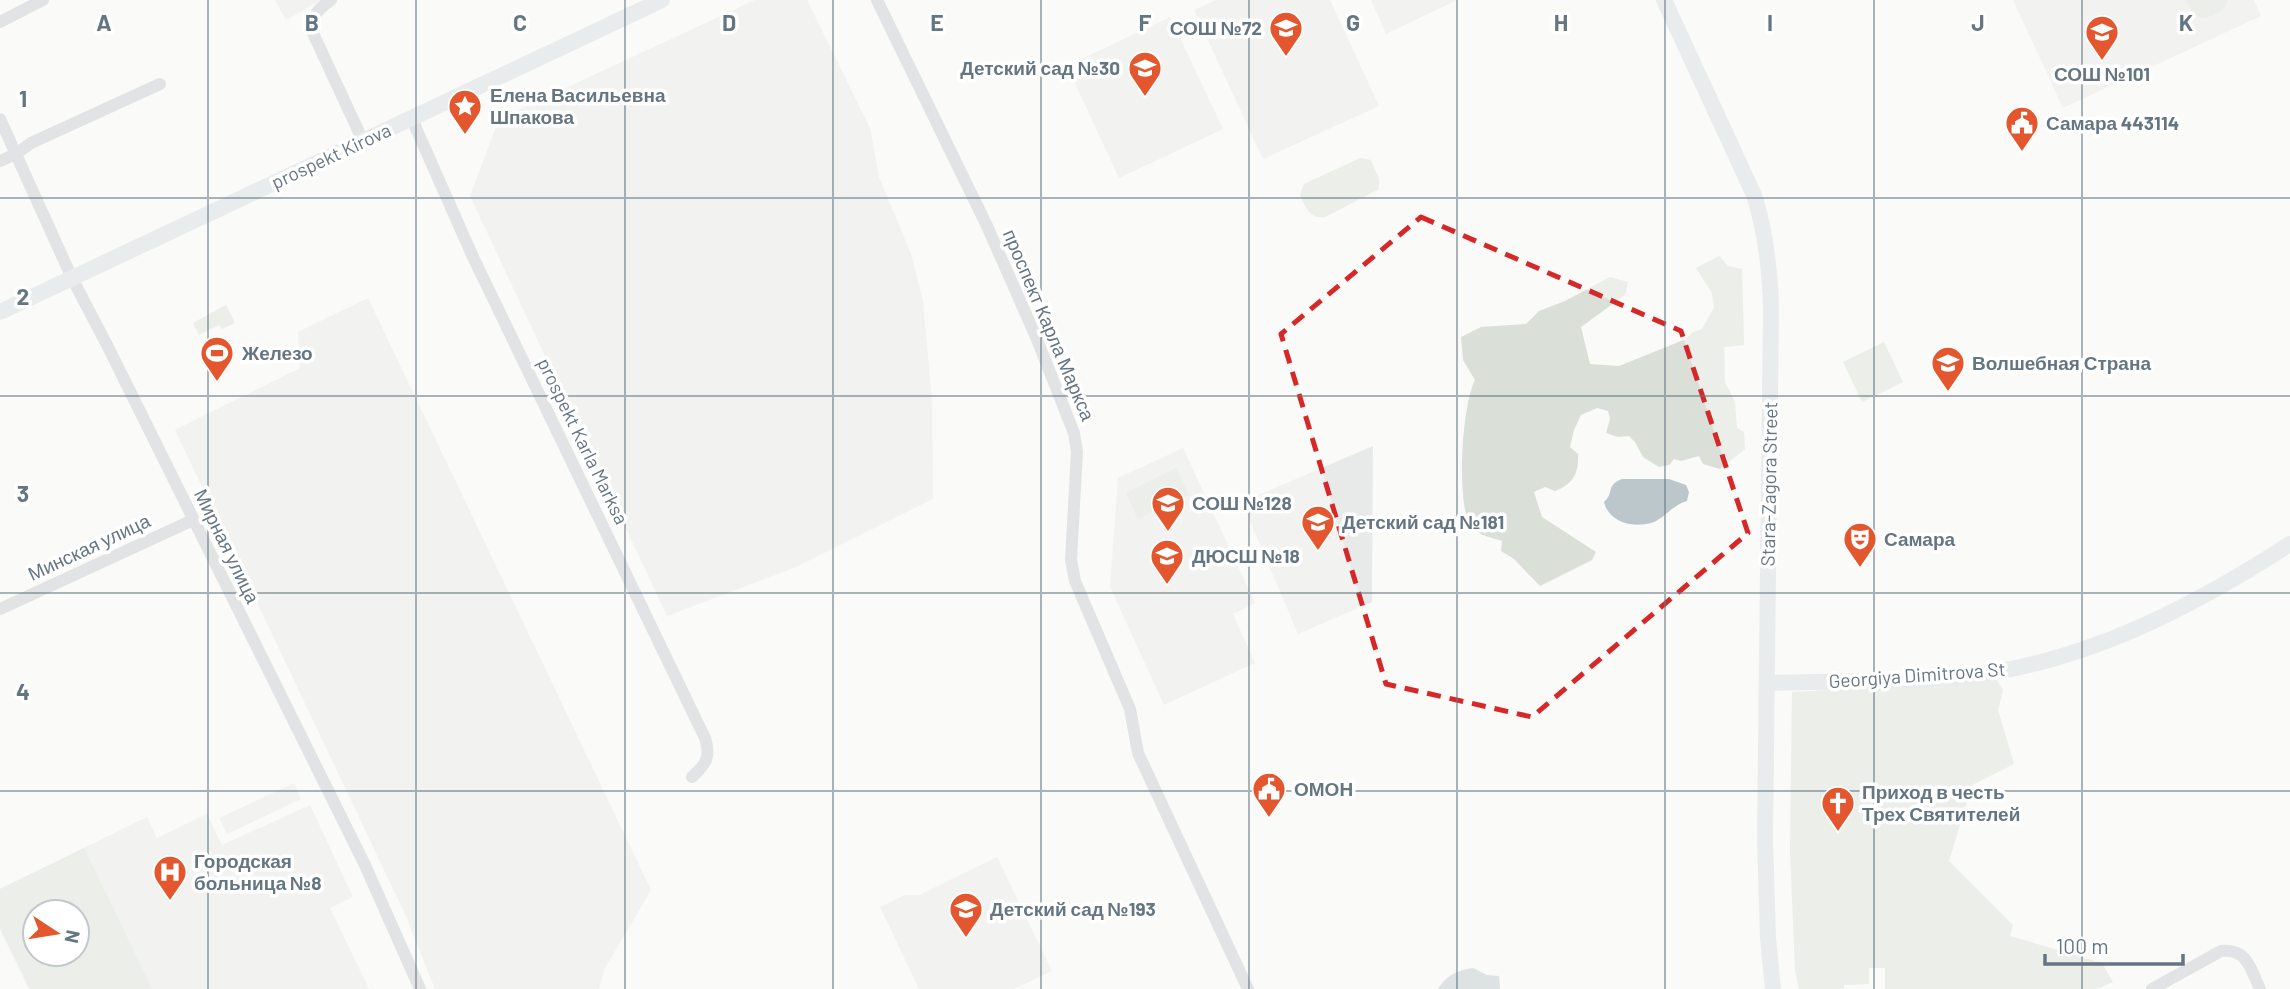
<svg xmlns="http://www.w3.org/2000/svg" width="2290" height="989" viewBox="0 0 2290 989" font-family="Barlow,sans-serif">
<rect width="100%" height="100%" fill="#fafaf8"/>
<!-- built -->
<path fill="#e8e9e9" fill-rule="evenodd" d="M275 0H321L286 20Z
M755 0H807L870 128 879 177 911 254 923 301 932 400 933 499 794 568 667 616 470 196 499 119Z
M1216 0H1330L1379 106 1263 159 1194 10Z
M1371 0H1457L1386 34Z
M2013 0H2254L2261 16 2063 108Z
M1170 17 1223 129 1119 178 1067 66Z
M368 298 651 890 604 970 599 989H435L405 914 175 430 300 368 298 332Z
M1373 446 1372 602 1298 634 1242 502Z
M1183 448 1255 603 1233 614 1255 663 1164 705 1110 587 1118 478Z
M294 783 301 799 227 834 219 818Z
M310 805 353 897 330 908 369 989H29L0 930V889L147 817 157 838 207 814 222 845ZM35 912H77V954H35Z
M997 857 1052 971 1014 989H919L880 907 905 895H919Z"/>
<!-- green -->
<path fill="#dadfd7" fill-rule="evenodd" d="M2186 0H2228C2226 11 2213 16 2203 18L2194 15Z
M1360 158 1371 160 1379 179V189L1325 217C1309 219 1306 207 1300 195L1304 184Z
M1719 256 1728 266 1742 269 1744 345 1724 347 1725 382 1735 402 1737 428 1744 432 1745 449 1720 469 1703 464 1699 456 1681 461 1674 459 1669 465 1659 467 1643 457 1635 442 1629 436 1618 437 1606 433 1610 419 1608 411 1597 408 1581 415 1574 430 1570 447 1578 454C1579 474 1573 484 1555 491L1545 487 1534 492 1542 517 1596 552 1592 560 1540 586 1514 559 1501 551 1502 541C1493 538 1478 535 1472 528 1455 506 1462 404 1475 380L1463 360 1461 337 1481 327 1526 324 1539 311 1565 301 1610 277 1628 282 1625 295 1581 327 1590 364 1619 366 1686 339 1693 332 1702 329 1714 308 1712 293 1696 268Z
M226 305 235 323 222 329 219 325 199 335 193 323Z
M1884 342 1903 382 1862 402 1843 362Z
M1176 468 1189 495 1138 519 1126 493Z
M1995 677 2003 690 1998 710 2014 764 1972 785 1949 861 2013 925 2010 936 2102 963 2113 982 2097 989H1885V968H1869V984L1844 985V989H1799L1795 969 1790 851 1792 692 1848 689Z
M84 848 152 989H30L0 927V889ZM35 912H77V954H35Z"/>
<!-- water -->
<path fill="#bbc7cb" d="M1622 479H1669L1686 485 1689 492 1687 501C1671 506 1667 516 1654 522 1635 529 1609 523 1604 502 1615 492 1605 486 1622 479Z
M1473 968 1487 975 1499 976 1500 989H1438C1447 975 1456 971 1473 968Z"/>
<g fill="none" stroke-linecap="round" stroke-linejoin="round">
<!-- minor -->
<path stroke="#c3c8cc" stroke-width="12" d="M331 0C318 9 312 15 312 31L363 141
M877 0 987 226 1036 337 1074 433 1077 452 1071 560 1075 581 1130 709 1138 753 1248 989
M0 22 43 0
M411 117 473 257 705 738C711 758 706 764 692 777
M0 119 72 278 108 347 365 865 420 989
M0 161 16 154 31 143 160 84
M0 609 193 520
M2152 989 2221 951C2248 949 2250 968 2260 989"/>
<!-- major -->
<path stroke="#d6dbdf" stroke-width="16" d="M1664 0 1754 195C1766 232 1770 270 1771 309L1765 839 1768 938 1773 989
M0 312 662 0
M1767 683C1849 680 1935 685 2016 668 2115 647 2205 599 2290 544"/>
</g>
<!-- marked area -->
<path d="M0 0H2290V989H0ZM1421 217 1681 331 1748 533 1532 717 1386 684 1281 334Z" fill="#fafaf8" fill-opacity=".55" fill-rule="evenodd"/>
<path fill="none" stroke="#d62828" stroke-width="5" stroke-dasharray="14 9" stroke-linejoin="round" d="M1421 217 1681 331 1748 533 1532 717 1386 684 1281 334Z"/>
<!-- grid -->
<path fill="none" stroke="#657683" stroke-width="2" stroke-opacity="0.55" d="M208 0V989M416 0V989M625 0V989M833 0V989M1041 0V989M1249 0V989M1457 0V989M1665 0V989M1874 0V989M2082 0V989M0 198H2290M0 396H2290M0 593H2290M0 791H2290"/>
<!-- icons -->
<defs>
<symbol id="school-pin" viewBox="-11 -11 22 30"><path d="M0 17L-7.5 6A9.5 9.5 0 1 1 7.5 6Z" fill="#e4572e" stroke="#fff"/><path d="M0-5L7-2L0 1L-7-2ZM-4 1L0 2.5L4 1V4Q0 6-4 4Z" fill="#fff"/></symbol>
<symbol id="sight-pin" viewBox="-11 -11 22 30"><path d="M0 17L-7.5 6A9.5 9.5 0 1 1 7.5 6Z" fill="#e4572e" stroke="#fff"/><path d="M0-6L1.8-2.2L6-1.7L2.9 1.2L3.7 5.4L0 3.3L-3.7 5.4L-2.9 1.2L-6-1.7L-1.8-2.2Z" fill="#fff"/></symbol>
<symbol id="civic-pin" viewBox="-11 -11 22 30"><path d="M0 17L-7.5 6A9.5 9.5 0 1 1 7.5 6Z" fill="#e4572e" stroke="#fff"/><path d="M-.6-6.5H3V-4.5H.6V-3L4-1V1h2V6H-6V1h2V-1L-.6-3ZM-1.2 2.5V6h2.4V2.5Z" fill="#fff"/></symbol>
<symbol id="stadium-pin" viewBox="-11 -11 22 30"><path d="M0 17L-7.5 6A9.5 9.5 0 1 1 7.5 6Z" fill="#e4572e" stroke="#fff"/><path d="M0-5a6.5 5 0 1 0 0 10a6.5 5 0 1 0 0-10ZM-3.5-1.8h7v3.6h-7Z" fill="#fff"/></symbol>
<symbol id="theatre-pin" viewBox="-11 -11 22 30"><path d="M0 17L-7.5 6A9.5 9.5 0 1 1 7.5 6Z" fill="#e4572e" stroke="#fff"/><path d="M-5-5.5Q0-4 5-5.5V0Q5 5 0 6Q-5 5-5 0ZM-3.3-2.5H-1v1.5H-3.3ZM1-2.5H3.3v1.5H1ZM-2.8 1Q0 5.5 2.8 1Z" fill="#fff"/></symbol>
<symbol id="church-pin" viewBox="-11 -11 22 30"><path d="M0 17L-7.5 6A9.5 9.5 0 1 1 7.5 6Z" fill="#e4572e" stroke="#fff"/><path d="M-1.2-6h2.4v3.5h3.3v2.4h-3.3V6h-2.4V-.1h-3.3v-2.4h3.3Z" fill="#fff"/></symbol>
<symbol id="hospital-pin" viewBox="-11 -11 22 30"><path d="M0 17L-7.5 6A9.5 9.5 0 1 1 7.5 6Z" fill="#e4572e" stroke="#fff"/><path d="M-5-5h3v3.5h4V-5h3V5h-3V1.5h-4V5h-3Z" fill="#fff"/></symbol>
</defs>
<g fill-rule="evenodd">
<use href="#school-pin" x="1267" y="9" width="38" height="52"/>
<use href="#school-pin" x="2083" y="13" width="38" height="52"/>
<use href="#school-pin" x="1126" y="49" width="38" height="52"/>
<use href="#sight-pin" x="446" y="87" width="38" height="52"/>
<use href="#civic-pin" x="2003" y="104" width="38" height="52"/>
<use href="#stadium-pin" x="198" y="334" width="38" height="52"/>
<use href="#school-pin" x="1929" y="344" width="38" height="52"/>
<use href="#school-pin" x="1149" y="484" width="38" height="52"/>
<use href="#school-pin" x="1299" y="503" width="38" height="52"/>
<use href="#theatre-pin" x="1841" y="520" width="38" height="52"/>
<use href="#school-pin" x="1148" y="537" width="38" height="52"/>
<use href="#civic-pin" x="1250" y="770" width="38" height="52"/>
<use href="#church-pin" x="1819" y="784" width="38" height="52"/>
<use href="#hospital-pin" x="151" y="853" width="38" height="52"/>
<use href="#school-pin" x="947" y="890" width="38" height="52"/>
</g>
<g text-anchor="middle" stroke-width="7" stroke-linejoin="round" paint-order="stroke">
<!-- poi labels -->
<g font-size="19" font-weight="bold" fill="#657683" stroke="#fff" text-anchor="start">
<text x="1262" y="35" text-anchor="end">СОШ №72</text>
<text x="1120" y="75" text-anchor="end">Детский сад №30</text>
<text x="2102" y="81" text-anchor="middle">СОШ №101</text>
<text x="490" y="102">Елена Васильевна<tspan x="490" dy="22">Шпакова</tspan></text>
<text x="2046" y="130">Самара 443114</text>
<text x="242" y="360">Железо</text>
<text x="1972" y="370">Волшебная Страна</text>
<text x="1192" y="510">СОШ №128</text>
<text x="1342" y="529">Детский сад №181</text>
<text x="1884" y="546">Самара</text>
<text x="1192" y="563">ДЮСШ №18</text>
<text x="1294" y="796">ОМОН</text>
<text x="1862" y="799">Приход в честь<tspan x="1862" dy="22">Трех Святителей</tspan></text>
<text x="194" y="868">Городская<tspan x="194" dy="22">больница №8</tspan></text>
<text x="990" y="916">Детский сад №193</text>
</g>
<!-- street labels -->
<g font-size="19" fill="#657683" stroke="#fff">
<text transform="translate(331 156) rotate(-25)" y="7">prospekt Kirova</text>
<text transform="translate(1049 325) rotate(67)" y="7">проспект Карла Маркса</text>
<text transform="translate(583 441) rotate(64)" y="7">prospekt Karla Marksa</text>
<text transform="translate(1769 484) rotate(-89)" y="7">Stara-Zagora Street</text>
<text transform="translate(227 546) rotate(64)" y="7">Мирная улица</text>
<text transform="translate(89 547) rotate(-25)" y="7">Минская улица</text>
<text transform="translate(1917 675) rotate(-4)" y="7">Georgiya Dimitrova St</text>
</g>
</g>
<g font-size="23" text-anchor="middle" font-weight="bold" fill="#657683" stroke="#fff" stroke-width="7" stroke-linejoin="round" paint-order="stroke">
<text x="104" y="31">A</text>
<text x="312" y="31">B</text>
<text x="520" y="31">C</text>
<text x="729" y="31">D</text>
<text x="937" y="31">E</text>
<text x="1145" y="31">F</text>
<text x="1353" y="31">G</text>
<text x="1561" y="31">H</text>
<text x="1770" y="31">I</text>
<text x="1978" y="31">J</text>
<text x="2186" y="31">K</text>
<text x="23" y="107">1</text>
<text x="23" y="305">2</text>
<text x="23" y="502">3</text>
<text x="23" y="700">4</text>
</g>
<!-- north arrow -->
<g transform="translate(56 933) rotate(102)"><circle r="33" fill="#ffffff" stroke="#c1c8cd" stroke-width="2"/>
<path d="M0-5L12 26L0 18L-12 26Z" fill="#e4572e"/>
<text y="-10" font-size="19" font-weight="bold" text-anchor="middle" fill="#657683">N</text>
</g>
<!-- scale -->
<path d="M2045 954v10h138v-10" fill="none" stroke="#657683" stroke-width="3.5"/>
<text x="2056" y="954" font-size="21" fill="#657683" stroke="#ffffff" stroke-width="5" paint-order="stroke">100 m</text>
</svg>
